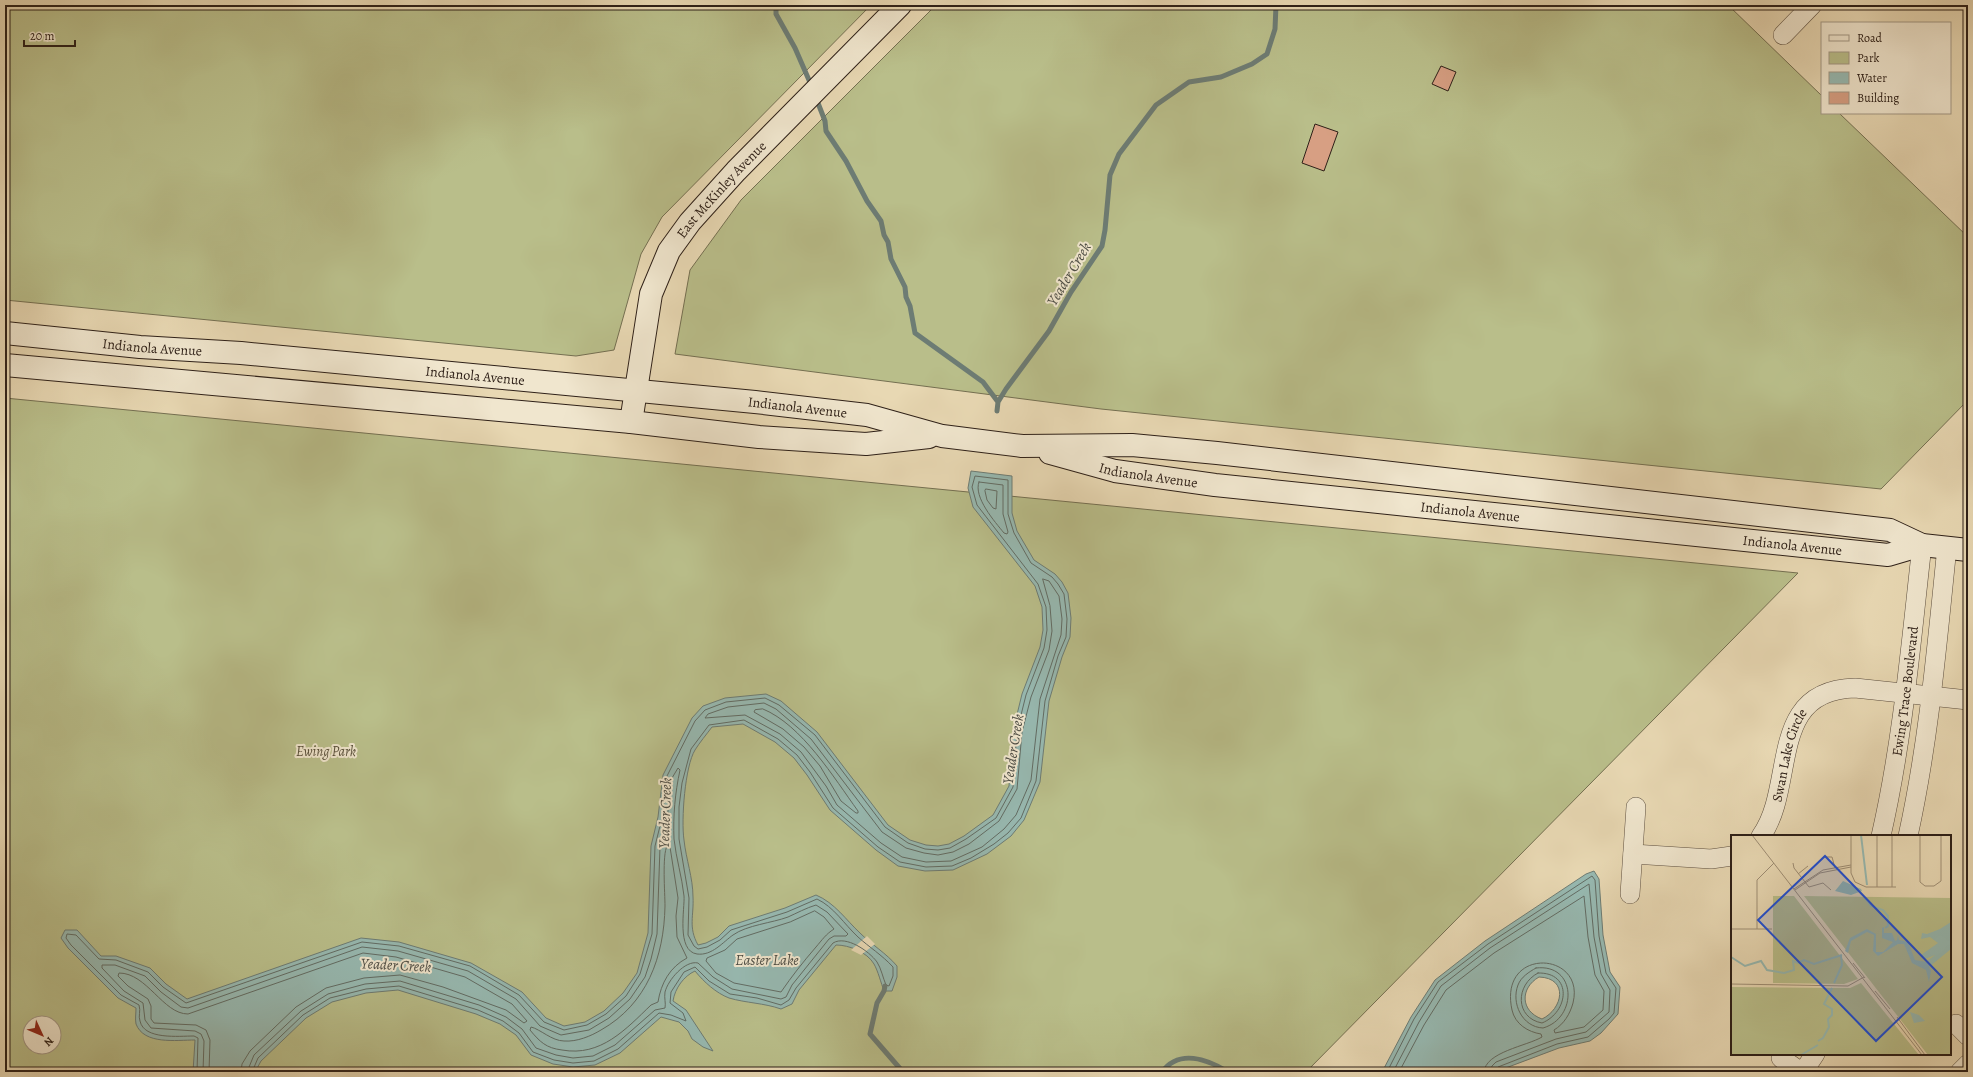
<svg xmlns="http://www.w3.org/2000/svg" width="1973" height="1077" viewBox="0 0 1973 1077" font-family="Alegreya,serif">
<rect width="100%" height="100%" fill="#e8d8b3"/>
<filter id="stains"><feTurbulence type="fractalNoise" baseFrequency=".005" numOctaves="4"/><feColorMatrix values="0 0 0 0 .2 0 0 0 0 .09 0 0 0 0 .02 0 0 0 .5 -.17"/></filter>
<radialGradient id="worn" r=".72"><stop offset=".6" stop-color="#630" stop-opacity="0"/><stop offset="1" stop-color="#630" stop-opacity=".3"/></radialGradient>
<!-- green -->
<path fill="#b9be8a" stroke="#746f51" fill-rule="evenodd" d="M5 5H871L662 217 641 254 614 350 576 356 5 300Z
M936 5H1728L1822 96V113H1839L1968 237V400L1881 489 1101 409 675 354 690 270 741 200Z
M5 398 1798 573 1306 1072H5ZM30 1023H54V1047H30Z"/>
<!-- water -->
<path fill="#97b9b1" stroke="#6d7c74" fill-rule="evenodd" d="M971 471 1012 476V513L1017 531 1034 560 1055 574 1062 582 1068 593 1071 618 1070 637 1062 657 1049 701 1040 782 1024 820 1011 836 987 854 953 870 925 871 898 866 876 850 830 810 807 775 794 758 775 742 743 724 712 727C706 735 700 742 695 750 685 766 681 820 684 840 686 859 693 878 693 897 694 916 688 927 698 945L706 943 718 937 729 926 785 908 816 895C835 903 846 920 860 933 872 945 886 953 897 966V977L892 991H884C881 983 878 971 874 964 867 952 849 945 836 945L799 990 792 1004 781 1009C764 1003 746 1003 729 998 716 993 704 982 695 971 684 976 675 988 673 1001L686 1010 713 1051 703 1047 692 1039 688 1031 679 1022 661 1017 620 1053 595 1065 573 1067 553 1064 531 1055 516 1035 500 1024 476 1014 398 990 366 993 332 1002 306 1018 261 1061 255 1072H193L195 1040C176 1040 144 1045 136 1024 135 1019 136 1013 136 1008L118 998 68 948 61 938 65 930H77L101 956H116L150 968 166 984 187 999 361 938 399 942 471 963 522 992 546 1018 564 1026 585 1022 604 1011 623 993 637 973 648 933 651 846 658 817 663 775 692 718 703 706 725 698 766 694 781 701 817 732 888 825 910 840 926 845 938 846 949 844 964 836 993 815 1009 786 1013 731 1022 694 1040 647 1043 630 1042 607 1035 586 973 507 968 488Z
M1594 871 1599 879 1603 935 1610 972 1620 987 1618 1014 1601 1033 1590 1041 1559 1048 1495 1072H1382L1411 1017 1435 980 1485 941 1586 874ZM1539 977C1569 978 1563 1009 1542 1019 1520 1011 1520 988 1539 977Z"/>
<!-- pier -->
<path fill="#e8d8b3" d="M867 936 875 944 861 955 851 950Z"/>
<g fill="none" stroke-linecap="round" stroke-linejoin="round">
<!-- shore -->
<path stroke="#626c64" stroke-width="1" d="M979 482 1003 485V514L1008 532 1007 534 1004 533C995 522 973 497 979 482Z
M986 489 997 491 996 509 993 508 987 500 985 491Z
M1043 579 1049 581 1059 596 1062 619 1061 635 1040 699 1031 780 1016 815 1004 829 982 847 951 861 926 862 902 857 881 843 837 805 826 786 801 752 780 734 745 715 705 718 708 714 728 707 764 703 776 709 811 739 882 832 906 848 924 853 938 855 953 852 969 844 999 821 1017 789 1022 732 1031 697 1049 650 1052 631 1050 606Z
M763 709C802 725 834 778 858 811V813H856L841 801 820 766 804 747 783 729 754 712 755 710Z
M667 846 670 847 678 898 676 916 677 937 687 958C670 967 661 983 658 1002L651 1005C626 1029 601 1057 562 1050 546 1048 540 1042 530 1030L531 1027C540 1029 552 1041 564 1041 577 1042 591 1036 601 1030 647 1004 664 957 665 906 665 893 662 855 667 846Z
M815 911 824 917 834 929C826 934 822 940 816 947 803 962 792 976 781 992L734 983 716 973 706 961 707 958 725 950 737 939 790 922Z
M1536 968C1577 963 1578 1018 1543 1028 1522 1027 1511 1003 1518 985 1521 977 1529 972 1536 968Z
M1538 973C1573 972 1569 1012 1542 1023 1515 1018 1515 985 1538 973Z
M197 1072 198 1038 194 1036C179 1036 144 1040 140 1021 138 1016 141 1011 139 1005L121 995 71 945 66 938 67 934 76 935 99 959 116 960 148 972 163 987 186 1003 362 942 399 946 470 966 519 995 544 1022 564 1030 587 1025 606 1014 626 996 640 974 652 934 655 846 662 818 667 776 695 721 705 710 726 702 765 698 779 705 815 735 885 827 908 843 925 849 938 850 950 848 966 839 996 818 1013 787 1017 731 1026 695 1044 648 1047 630 1046 607 1038 584 977 505 972 487 975 476 1008 480V514L1014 533 1031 563 1052 577 1058 584 1064 594 1067 619 1066 637 1058 656 1045 701 1036 781 1021 818 1008 833 994 844 971 858 952 866 926 867 900 862 878 847 833 808 810 772 797 755 778 739 744 720 709 725 691 749 682 783 679 807V839L689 898 688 935 694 946 698 949 707 947 720 940 731 930 787 912 817 899C834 907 844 924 858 937 869 947 882 955 893 967V976L889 986 886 985C883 978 881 968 877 962 869 951 846 935 833 943L796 988 789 1000 781 1005 757 998 730 994 709 981 695 967 684 972 671 992 670 1003 683 1013 686 1021 671 1015 659 1013 618 1049 594 1061 573 1063 554 1060 533 1052 519 1033 503 1021 478 1010 399 986 366 989 330 998 303 1015 258 1058 252 1072
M203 1072 204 1041 201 1034 195 1031 151 1028 145 1020 143 1003 124 991 102 968V965H115L145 976 161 992 181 1007 188 1008 362 947 398 951 468 971 516 999 540 1026 561 1035 589 1030 609 1018 630 999 645 977 651 959 657 934 660 847 667 819 672 778 678 768 680 770C675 793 673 816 674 839 676 858 682 877 684 896 685 908 676 951 697 954 712 956 723 942 733 935 747 925 772 923 788 917 797 913 806 908 816 905L827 912 848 934 846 936H834L829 939 792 985 786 997 781 999 732 989 713 977 698 963C685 960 668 980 665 992 664 998 666 1003 665 1008L655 1010 615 1045 593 1056 573 1058 556 1055 536 1048 522 1029 506 1017 479 1005 400 981 365 984 328 994 301 1011 254 1055 247 1072
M209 1072 210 1040 206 1030 196 1025 154 1023 151 1019V1006L148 999 128 986 118 976 119 973C147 973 163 1014 188 1014L363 953 396 957 465 977 512 1004 527 1021 524 1023 506 1010 443 987 400 975 364 978 326 988 296 1007 250 1051 242 1064 241 1072
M1387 1072 1414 1019 1438 982 1488 944 1592 876 1595 880 1599 936 1606 973 1616 988 1614 1013 1609 1019 1588 1037 1557 1044 1498 1067 1495 1072
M1393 1072 1419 1022 1441 986 1490 948 1589 884 1594 937 1601 974 1610 990 1609 1012 1586 1032 1556 1039 1496 1062 1492 1066 1490 1072
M1399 1072 1424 1025 1446 990 1494 953 1584 896 1588 937 1595 975 1604 991 1603 1010 1584 1027 1555 1033 1554 1030C1564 1024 1570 1014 1573 1003 1586 951 1498 946 1512 1010 1515 1024 1528 1032 1541 1034L1542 1037C1527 1046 1485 1052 1484 1072"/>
<!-- stream -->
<path stroke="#6d7c74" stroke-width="5" d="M776 5V14L795 48 812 87
M816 98 825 121 826 131 846 161 867 201 881 221 884 235 888 242 891 259 905 287 906 297 910 306 915 333 983 382 998 402
M997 411 998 402 1006 389 1049 331 1071 292 1102 246 1105 230 1110 175 1119 154 1156 105 1189 82 1221 77 1252 64 1267 54 1275 29 1276 5
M885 986 884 991 877 1003 870 1034 903 1072
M1162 1072C1179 1049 1207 1059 1228 1072"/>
</g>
<!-- building -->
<path fill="#d79f83" stroke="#2e2018" d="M1441 66 1456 72 1448 91 1432 84Z
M1315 124 1338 132 1324 171 1302 163Z"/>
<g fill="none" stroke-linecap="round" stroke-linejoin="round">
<defs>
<g id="minor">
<path d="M1783 35 1812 5"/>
<path id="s1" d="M1761 836C1797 786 1766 690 1855 688L1968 700"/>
<path id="s2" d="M1881 836C1903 740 1911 642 1922 545"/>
<path d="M1908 836C1929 741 1937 644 1947 547"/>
<path d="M1633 854 1711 859 1732 856"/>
<path d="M1630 894 1636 807"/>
<path d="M1956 1024 1968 1036"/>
<path d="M1781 1058 1801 1072"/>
<path d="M1803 1072 1815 1054"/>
<path d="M1960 1072 1968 1064"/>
</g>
<g id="secondary">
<path id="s3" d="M5 333 140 347 241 353 755 402 867 415 942 436 1022 446 1132 445 1217 453 1890 530 1922 545 1968 550"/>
<path d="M5 365 631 422 759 437 866 444 929 437"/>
<path id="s4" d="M631 422 651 294 669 251 690 222 736 171 900 5"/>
<path id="s5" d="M1050 453 1115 471 1215 485 1888 555 1922 545"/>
</g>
</defs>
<!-- minor casing -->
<use href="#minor" stroke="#5c4e3f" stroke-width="20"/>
<!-- secondary casing -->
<use href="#secondary" stroke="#2e2018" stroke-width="24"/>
<!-- minor -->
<use href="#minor" stroke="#f0e6ce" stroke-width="19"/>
<!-- secondary -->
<use href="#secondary" stroke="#f0e6ce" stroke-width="22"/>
</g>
<g text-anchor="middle" stroke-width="4" stroke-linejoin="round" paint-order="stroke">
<!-- street labels -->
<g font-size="14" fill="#2e2018" stroke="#f0e6ce">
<text dy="5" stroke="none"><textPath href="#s4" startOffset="257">East McKinley Avenue</textPath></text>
<text dy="5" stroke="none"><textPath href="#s3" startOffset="148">Indianola Avenue</textPath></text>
<text dy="5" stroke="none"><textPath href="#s3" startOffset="472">Indianola Avenue</textPath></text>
<text dy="5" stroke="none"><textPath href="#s3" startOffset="796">Indianola Avenue</textPath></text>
<text dy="5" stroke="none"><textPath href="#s5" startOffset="101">Indianola Avenue</textPath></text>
<text dy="5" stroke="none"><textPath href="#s5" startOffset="425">Indianola Avenue</textPath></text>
<text dy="5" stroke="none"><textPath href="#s5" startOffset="749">Indianola Avenue</textPath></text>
<text dy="5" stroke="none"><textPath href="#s2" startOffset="147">Ewing Trace Boulevard</textPath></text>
<text dy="5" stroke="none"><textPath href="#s1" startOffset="86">Swan Lake Circle</textPath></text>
</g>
<!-- park labels -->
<g font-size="14" font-style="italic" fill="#584f3a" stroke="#f0e6ce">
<text x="326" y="756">Ewing Park</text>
</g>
<!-- water labels -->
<g font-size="15" font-style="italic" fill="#4e4e46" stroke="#f0e6ce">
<text transform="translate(1069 274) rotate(-59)" y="5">Yeader Creek</text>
<text transform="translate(1013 749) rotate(-81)" y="5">Yeader Creek</text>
<text transform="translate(665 813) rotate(-88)" y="5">Yeader Creek</text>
<text x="767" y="965">Easter Lake</text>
<text transform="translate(396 965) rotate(3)" y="5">Yeader Creek</text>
</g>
</g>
<!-- overview -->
<g transform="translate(1731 835)">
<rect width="220" height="220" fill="#e8d8b3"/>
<path d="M42 61H63L127 144 113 149 42 148ZM73 61 220 63V220H197ZM130 148 188 220H1L0 152 119 153Z" fill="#b9be8a"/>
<path d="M112 46 130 54 131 56 120 60 104 56ZM220 87V114L198 132 200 136 198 147 195 135 181 128 173 109H167L147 121 142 116 143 100 136 97 120 106 117 118 114 116 119 103 136 94 145 99V117H152L162 107 151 103V93L153 92V98H161L164 106 166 105 167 100 168 105 177 107 184 125 195 127 204 120 194 124 190 120 207 108 199 102 190 104 191 98 196 99 209 94ZM179 177 188 180 194 186 183 188Z" fill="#97b9b1"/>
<path fill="none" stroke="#97b9b1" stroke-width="2" d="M130 0 136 50M134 63 140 71 152 75 157 81V91L154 93M0 122 14 131 30 126 36 135 53 138 63 135 62 126 67 128 73 125 83 129 111 120M103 148 111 130 110 121M87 206 92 203 98 192 97 184 101 180V174L93 169 101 153M70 220 87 210"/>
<path fill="none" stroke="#9e8e75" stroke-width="1" d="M21 0 191 220M120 0V38L124 47 135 52H165M161 0V52M189 0V47L194 51H203L210 46V0M92 22H101L104 33M62 28 63 33 78 52 92 48 100 55M67 39 77 31M146 52V0M63 54 92 35 120 30M64 55 89 38 120 32M0 94H41M26 94V45L43 28M122 128 134 143M0 149 117 151 133 142M144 156 159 174M166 182 194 220"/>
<path fill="#1d4ed8" fill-opacity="0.15" stroke="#1d4ed8" stroke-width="2" d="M94 21 211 142 145 206 27 85Z"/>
<rect width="220" height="220" fill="none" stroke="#2e2018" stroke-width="2"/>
</g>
<!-- margin -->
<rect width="1973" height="1077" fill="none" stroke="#e8d8b3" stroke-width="20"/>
<rect x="6" y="6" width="1961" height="1065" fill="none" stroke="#2e2018" stroke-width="2"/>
<rect x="10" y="10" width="1953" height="1057" fill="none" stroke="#2e2018"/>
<!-- legend -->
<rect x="1821" y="22" width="130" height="92" fill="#f0e6ce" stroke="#a29785"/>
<rect x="1829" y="35" width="20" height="6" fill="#f0e6ce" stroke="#a29785"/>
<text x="1857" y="42" font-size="12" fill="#2e2018">Road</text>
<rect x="1829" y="52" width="20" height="12" fill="#b9be8a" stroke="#a29785"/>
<text x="1857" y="62" font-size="12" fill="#2e2018">Park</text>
<rect x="1829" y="72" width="20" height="12" fill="#97b9b1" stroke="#a29785"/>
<text x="1857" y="82" font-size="12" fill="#2e2018">Water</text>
<rect x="1829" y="92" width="20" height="12" fill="#d79f83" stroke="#a29785"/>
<text x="1857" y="102" font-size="12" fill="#2e2018">Building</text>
<!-- north arrow -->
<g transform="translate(42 1035) rotate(134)"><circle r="19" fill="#f0e6ce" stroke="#a29785"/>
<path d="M0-3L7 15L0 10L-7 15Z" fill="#8f2418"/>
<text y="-6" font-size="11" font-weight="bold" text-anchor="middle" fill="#2e2018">N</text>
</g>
<!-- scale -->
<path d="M24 40v6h51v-6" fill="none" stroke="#2e2018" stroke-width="2"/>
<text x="30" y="40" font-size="12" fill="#2e2018" stroke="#f0e6ce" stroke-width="3" paint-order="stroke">20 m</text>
<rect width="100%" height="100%" filter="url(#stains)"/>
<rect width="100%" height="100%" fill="url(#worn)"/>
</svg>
